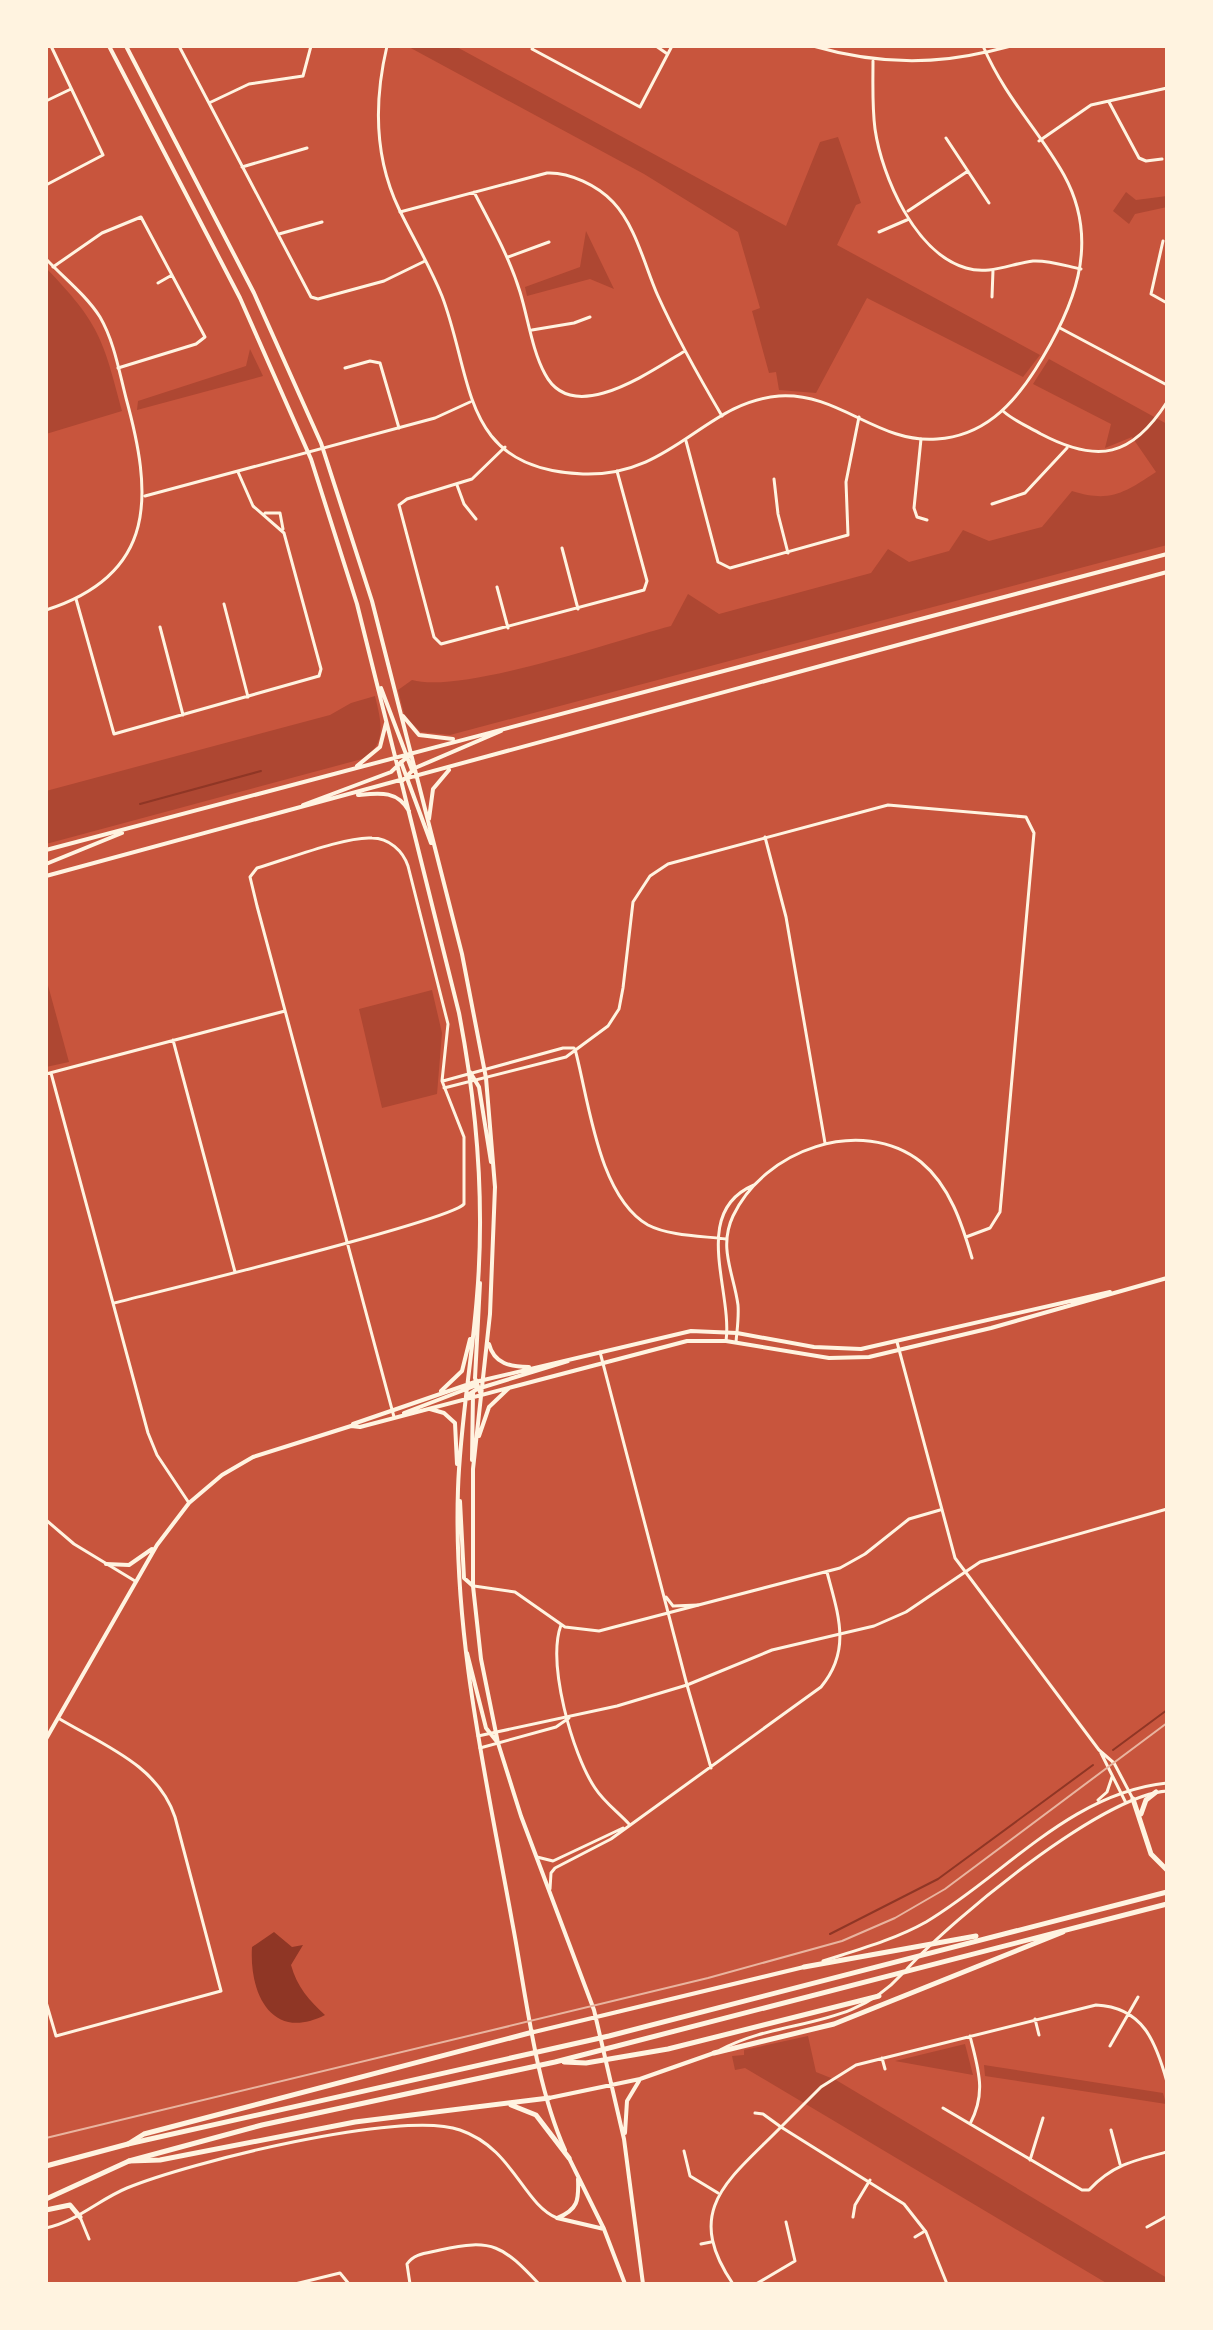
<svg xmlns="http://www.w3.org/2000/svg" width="1213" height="2330" viewBox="0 0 1213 2330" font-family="'IBM Plex Serif',serif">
<rect width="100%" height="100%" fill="#c8553d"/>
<!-- green -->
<path fill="#ae4732" d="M407 46H455L786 226 820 142 838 137 861 203 856 205 837 245 1040 355 1023 377 867 298 816 393 779 390 776 372 769 373 752 311 760 308 738 232 644 174Z
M1126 192 1136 200 1167 196V207L1135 214 1129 224 1113 211Z
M586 231 614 289 590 279 527 296 525 287 580 267Z
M46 268C99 323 103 338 122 411L46 434Z
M250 349 263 376 137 410 138 401 246 366Z
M1049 359 1167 424V545L450 735 421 732 405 717 398 690 412 680C462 694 614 641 671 626L688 594 719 614 871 573 888 549 909 562 949 551 963 530 989 541 1042 527 1072 491C1110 503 1124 493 1156 472L1132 437 1105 448 1111 424 1033 384Z
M375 696C381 721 388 744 362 759L46 844V791L330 715 351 703Z
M46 978 69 1062 46 1067Z
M432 990 442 1033 437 1094 382 1108 359 1009Z
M808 2036 816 2072 836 2080 1167 2278V2284H1108L745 2068 735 2070 732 2056 744 2055V2050Z
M965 2044 973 2075 895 2061Z
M984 2065 1163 2093 1166 2104 985 2076Z"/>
<!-- water -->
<path fill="#8f3625" d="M274 1932 292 1947 303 1945 291 1965C297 1987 309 2000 325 2015 272 2042 249 1994 252 1947Z"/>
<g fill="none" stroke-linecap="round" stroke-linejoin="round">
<!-- stream -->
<path stroke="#8f3625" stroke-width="2" d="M140 804 261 771
M1113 1750 1167 1710
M830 1934 938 1879 1093 1765"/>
<!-- minor -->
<path stroke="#fff3e0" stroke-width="3" d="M179 46 311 297 318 299 384 281 425 261
M534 46 532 49 640 107 672 46
M656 46 666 53
M987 52 1011 46
M873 61C873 83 872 106 875 129 882 177 915 253 966 268 989 275 1010 264 1033 261 1049 260 1066 266 1081 269
M46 101 71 89
M1109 102 1139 158 1146 161 1162 159
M209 103 249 84 303 76 311 46
M946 138 989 203
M1039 141 1091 105 1167 88
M242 167 307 148
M46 185 103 155 51 46
M474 192C491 225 509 256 520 292 528 318 532 350 545 374 573 428 652 370 685 351
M908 211 968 171
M400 212 547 173C570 172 598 186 613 202 636 226 645 267 658 296 677 338 699 377 722 416
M879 232 909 219
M279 234 322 222
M1163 241 1151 294 1167 303
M508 257 549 242
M53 267 102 233 141 217 205 337 196 344 118 368
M158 283 172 275
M992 297 993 270
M1060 328 1167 385
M532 330 574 323 590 317
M345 368 370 361 380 363 399 428
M1003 411C1014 421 1029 427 1041 434 1098 464 1132 457 1167 402
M921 439 914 508 917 517 927 520
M686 441 718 562 730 568 848 535 846 482 859 417
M505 447 472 479 407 499 399 505 434 637 441 644 644 590 647 581 617 471
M774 479 778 514 788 553
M457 485 464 504 476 519
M992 504 1025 493 1067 448
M265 513H280L283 529
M562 548 578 609
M497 587 508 628
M76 599 114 734 319 676 321 669 284 533 253 506 238 472
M224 604 248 697
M160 627 183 715
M46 743V752
M765 837 786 917 825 1143
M173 1040 235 1272
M575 1049C589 1101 598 1196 648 1225 669 1236 703 1236 726 1239
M51 1073 148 1433 157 1455 189 1503
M46 1074 285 1011
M443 1081 563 1048H574
M444 1088 566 1057 608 1026 619 1009 623 988 633 902 650 876 668 864 888 805 1026 817 1034 833 1000 1212 990 1228 966 1237
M114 1303C157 1292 451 1221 464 1204V1137L442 1081 448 1024 408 866C403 851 389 838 372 838 346 836 285 860 257 868L250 877 257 906C303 1076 348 1247 394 1417
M726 1341C733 1291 690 1212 754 1185
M736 1342C737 1330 739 1318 738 1305 734 1274 718 1248 733 1216 764 1150 861 1115 921 1162 950 1186 962 1224 972 1258
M474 1586 515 1592 565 1627 599 1631 840 1568 865 1554 909 1519 940 1510
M561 1625C547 1663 572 1754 595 1788 604 1802 618 1812 629 1824
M687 1685 711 1768
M537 1857 553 1861 623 1828
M550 1889 551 1873 555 1868 611 1839 821 1687C852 1650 838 1614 827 1572
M46 2002 56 2036 221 1991 175 1817C158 1765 103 1745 58 1718
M1035 2019 1039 2035
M970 2036C978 2069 987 2092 970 2124
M1110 2046 1138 1997
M882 2058 885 2069
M943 2108 1082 2190H1089C1112 2165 1135 2160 1167 2152
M755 2113 763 2114 781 2127 821 2087 856 2065 1096 2005C1143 2007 1156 2042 1167 2082
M1111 2130 1120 2164
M684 2151 690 2176 718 2193
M1030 2160 1043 2118
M80 2217 89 2239
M853 2217 855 2205 870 2180
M1147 2227 1167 2216
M46 2228C78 2221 98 2200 127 2188 187 2163 402 2109 460 2130 513 2148 523 2204 557 2218
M915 2237 925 2231
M701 2244 711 2242
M295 2284 340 2273 349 2284
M410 2284 407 2264C414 2253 428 2253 440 2250 493 2238 503 2246 539 2284
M756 2284 795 2261 786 2222"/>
<!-- tertiary -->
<path stroke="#fff3e0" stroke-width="3" d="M387 46C374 101 374 157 399 209 413 238 430 266 442 296 474 380 460 469 583 474 673 477 704 402 779 396 839 392 878 444 937 439 983 436 1012 406 1035 370 1073 310 1102 244 1064 175 1038 129 1006 99 983 46
M813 46C871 63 927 66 986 52
M46 259C64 278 86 295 100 317 114 341 119 371 126 398 152 493 159 574 46 610
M145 496 435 418 470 402
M897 1342 955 1558 1099 1750 1114 1763 1133 1799
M600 1352 687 1685
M46 1520 74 1544 135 1581
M666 1597 673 1606 698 1605
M478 1736 617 1706 687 1685 772 1650 874 1626 906 1612 980 1562 1167 1509
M480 1748 556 1727 569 1718
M1101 1753 1126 1803
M1098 1800 1107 1792 1112 1777
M823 1961C857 1950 894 1940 926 1922 1005 1875 1070 1793 1167 1783
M907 1969C952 1919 1102 1795 1167 1791
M720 2050C782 2017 851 2031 902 1974
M733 2284C682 2209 729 2180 781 2127L904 2204 926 2232 947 2284"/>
<!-- secondary -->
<path stroke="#fff3e0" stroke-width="4" d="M109 46 240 298 311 459 357 604 459 1013C477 1107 485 1201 477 1296 472 1361 460 1425 458 1489 453 1636 486 1777 512 1921 526 1994 535 2083 565 2150
M126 46 254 293 321 443 372 601 462 954 486 1078 495 1187 490 1314 473 1469V1586L481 1659 498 1743 521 1816 594 2010 624 2139 643 2284
M381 688 412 770
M403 716 419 735 453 739
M401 762 431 843
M357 766 380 747 386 723
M403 780 415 768 501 731
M358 795C379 793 397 790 409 811
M303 805 391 772 409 755
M429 819 433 789 449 770
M46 850 1167 554
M46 864 122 833
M46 876 1167 572
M470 1072 479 1087 491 1162
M480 1283 475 1378 480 1392
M489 1344C494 1364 511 1367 529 1367
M441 1391 462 1371 470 1339
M468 1395 477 1389 568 1361
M430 1409 444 1413 455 1423 457 1464
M404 1413 477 1385
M353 1424 475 1382 691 1331 737 1333 814 1347 861 1349 1110 1292
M479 1436 489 1407 509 1388
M472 1460 473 1393
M460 1501 464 1578 473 1586
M106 1564 129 1565 152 1549
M467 1653 486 1728 498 1743
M46 1739 157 1545 189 1503 222 1475 253 1457 351 1426 360 1427 687 1341H726L829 1358 869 1357 991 1328 1167 1278
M534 2032 804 1967
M549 2098 640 2079 714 2053
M625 2133 627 2101 639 2081
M569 2158 604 2229 625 2284
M557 2218C578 2210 579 2200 578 2179
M557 2218 604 2229"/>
<!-- trunk -->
<path stroke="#fff3e0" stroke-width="5" d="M511 2105 536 2115 569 2158
M46 2166 128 2144 144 2134 533 2032
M46 2199 129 2161 160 2160 355 2122 549 2098
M46 2210 70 2205 80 2217"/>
<!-- motorway -->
<path stroke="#fff3e0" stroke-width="5" d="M1133 1799 1151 1854 1167 1870
M1141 1814 1146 1800 1156 1792
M804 1967 976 1936
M714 2053 834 2024 1063 1932
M564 2062 586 2063 668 2049 879 1996
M128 2144 609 2036 1167 1892
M129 2161 262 2125 555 2062 1167 1904"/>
<!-- rail -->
<path stroke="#e9b49f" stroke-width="2" d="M46 2138 708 1978 842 1941 895 1918 945 1889 1167 1723"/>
</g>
<!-- border -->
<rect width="1213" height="2330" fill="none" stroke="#fff3e0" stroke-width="96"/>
</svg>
